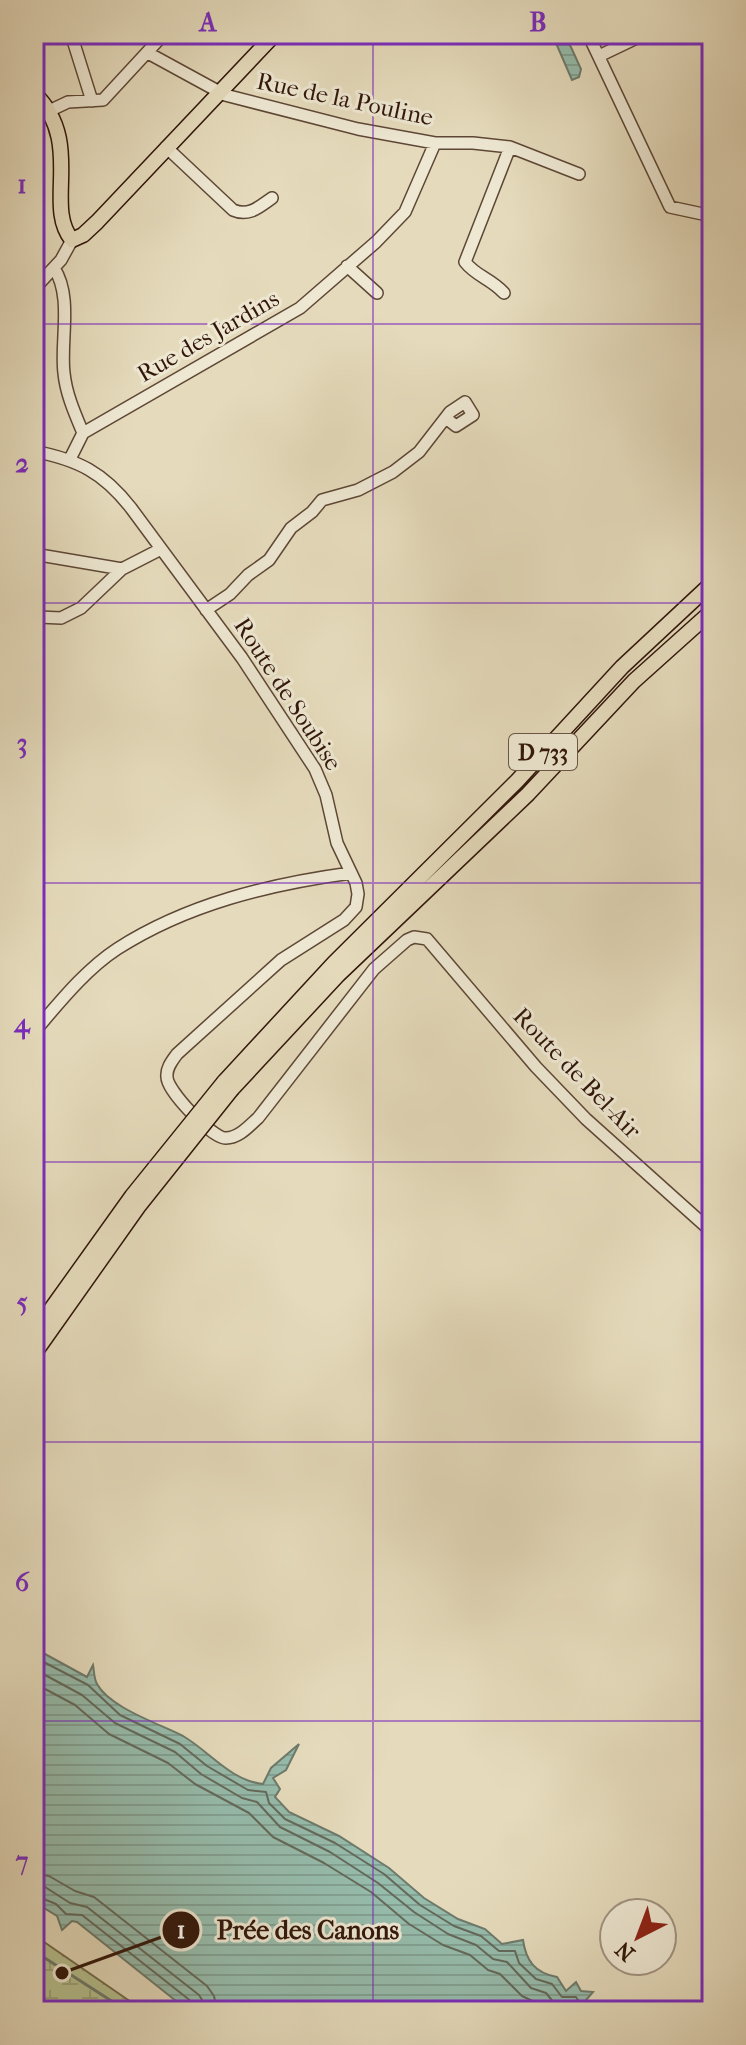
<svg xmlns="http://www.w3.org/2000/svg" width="746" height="2045" viewBox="0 0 746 2045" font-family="'IM FELL French Canon',serif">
<defs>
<pattern id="wetland-marsh" width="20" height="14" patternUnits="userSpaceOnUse" patternTransform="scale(2)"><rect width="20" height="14" fill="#b6c08f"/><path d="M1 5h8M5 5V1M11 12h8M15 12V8" fill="none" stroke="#9da47a"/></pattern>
<pattern id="water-rules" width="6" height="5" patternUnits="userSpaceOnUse" patternTransform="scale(2)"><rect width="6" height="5" fill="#96bcac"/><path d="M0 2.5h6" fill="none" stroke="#82a193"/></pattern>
</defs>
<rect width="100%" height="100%" fill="#e5dbbc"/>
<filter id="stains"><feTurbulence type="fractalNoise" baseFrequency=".0025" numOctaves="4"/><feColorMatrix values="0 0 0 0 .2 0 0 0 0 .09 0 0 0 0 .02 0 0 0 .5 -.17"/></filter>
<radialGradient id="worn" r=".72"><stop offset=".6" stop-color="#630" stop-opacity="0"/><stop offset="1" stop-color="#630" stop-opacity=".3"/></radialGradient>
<!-- wetland -->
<path fill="url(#wetland-marsh)" stroke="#746b4c" stroke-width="2" d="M34 1935 144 2011H34Z"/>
<!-- water -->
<path fill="url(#water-rules)" stroke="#6e7a6b" stroke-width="2" d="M552 34H565L581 69 579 77 572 80Z
M34 1648 87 1677 93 1665C94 1670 94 1679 97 1684 110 1708 160 1724 183 1736 209 1751 231 1781 263 1784L271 1768 299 1744 286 1770 273 1778 280 1789 275 1797 289 1812 339 1836 389 1868 424 1898 458 1919 485 1929 502 1944 523 1940C526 1961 535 1973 557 1977L566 1991 576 1982 581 1991 593 1992 586 2000 597 2011H192L176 2001 77 1922 72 1921 62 1930 57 1916 34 1902Z"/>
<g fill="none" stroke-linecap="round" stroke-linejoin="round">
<!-- shore -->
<path stroke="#64695b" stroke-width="2" d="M34 1657 88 1685 120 1715 180 1744 207 1766 248 1790 266 1792 269 1803 285 1819 335 1843 384 1874 420 1905 454 1926 481 1936 499 1951H515L519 1963 536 1979 552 1984 562 1997H576L585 2011
M34 1669 82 1695 115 1723 175 1752 201 1774 242 1798 257 1802 280 1827 330 1852 378 1883 414 1912 448 1934 476 1945 493 1959 507 1962 531 1988 546 1993 555 2004 572 2011
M34 1683 75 1705 109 1734 168 1763 195 1784 249 1813 273 1837 324 1863 371 1892 409 1924 443 1945 470 1955 488 1970 500 1974 522 1996 539 2004 545 2011
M34 1873 49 1876 75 1891 94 1897 207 1986 214 1996 217 2011
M34 1885 45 1887 70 1903 87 1907 199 1995 204 2003 205 2011
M34 1895 56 1904 66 1914 82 1915 192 2002 195 2011"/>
<!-- stream -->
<path stroke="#6e7a6b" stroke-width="3" d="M34 1951 127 2011"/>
<defs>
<path id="minor" d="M71 34 92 101
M588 34 670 207 712 216
M148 53 225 95 358 129 435 143H473L510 147 579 174
M599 56 645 34
M49 111 68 102 103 100 164 34
M166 147 233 210C249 217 259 207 272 198
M347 266 377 293
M54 268C73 297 60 341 64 373 66 394 75 414 83 433L70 459
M34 289 61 260 72 240
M504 293C490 278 477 277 465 262L510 147
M83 433 300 308 376 242 405 212 435 143
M34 451C78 460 103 472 131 508L242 658 315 769 326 795 337 843 356 883 358 894 356 907 344 920 281 960 177 1054C172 1061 166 1068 167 1077 167 1091 213 1139 226 1138 239 1138 249 1126 258 1118L374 969 407 940 414 937 427 939 536 1067 586 1119 712 1232
M34 554 122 569 161 549
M206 610 230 594 248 575 269 560 291 528 312 512 322 500 358 490 393 472 419 452 450 412 465 402 473 415 456 426 447 419
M39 617 61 618 81 608 122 569
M34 1032C59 1003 85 970 117 949 187 904 270 884 351 873"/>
<path id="major" d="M34 93C85 143 43 205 72 240L83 235 97 222 275 34
M224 1082 334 963 517 781 622 667 712 583
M232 1089 338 975 528 794 634 681 712 611"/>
</defs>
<!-- minor casing -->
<use href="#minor" stroke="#5e4736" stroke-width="14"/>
<!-- major casing -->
<use href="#major" stroke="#31160a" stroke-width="17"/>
<!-- minor -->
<use href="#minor" stroke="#eee8d3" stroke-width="11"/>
<!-- major -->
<use href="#major" stroke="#e5dbbc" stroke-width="14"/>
<defs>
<path id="major-bridge" d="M34 1333 132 1196 224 1082
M34 1354 138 1207 232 1089"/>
</defs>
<!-- major-bridge casing -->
<use href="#major-bridge" stroke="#31160a" stroke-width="17" stroke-linecap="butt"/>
<!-- major-bridge -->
<use href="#major-bridge" stroke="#e5dbbc" stroke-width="14"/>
</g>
<!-- grid -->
<path fill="none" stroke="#7b2cbf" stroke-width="2" stroke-opacity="0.55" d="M373 34V2011M34 324H712M34 603H712M34 883H712M34 1162H712M34 1442H712M34 1721H712"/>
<g text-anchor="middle" stroke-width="6" stroke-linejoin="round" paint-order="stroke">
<!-- shield labels -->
<rect fill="#eee8d3" stroke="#6a5546" stroke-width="2" x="509" y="734" width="68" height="36" rx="6"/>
<g font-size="22" font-weight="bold" fill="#31160a">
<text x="543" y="760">D 733</text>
</g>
<!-- street labels -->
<g font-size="24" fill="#31160a" stroke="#eee8d3">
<text transform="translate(345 99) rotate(12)" y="8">Rue de la Pouline</text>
<text transform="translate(208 336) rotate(-30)" y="8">Rue des Jardins</text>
<text transform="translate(288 694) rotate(57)" y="8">Route de Soubise</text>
<text transform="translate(577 1073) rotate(46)" y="8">Route de Bel-Air</text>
</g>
</g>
<!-- callouts -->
<path fill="none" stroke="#31160a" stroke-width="3" d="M62 1973L181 1930"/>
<g fill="#31160a" stroke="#eee8d3" stroke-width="3">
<circle cx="62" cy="1973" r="8"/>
<circle cx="181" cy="1930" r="20"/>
</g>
<g font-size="24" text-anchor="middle" font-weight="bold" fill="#fff">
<text x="181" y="1938">1</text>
</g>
<g font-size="26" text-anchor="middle" font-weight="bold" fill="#31160a" stroke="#eee8d3" stroke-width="6" stroke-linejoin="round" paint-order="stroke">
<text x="308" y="1939">Prée des Canons</text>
</g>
<!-- margin -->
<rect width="746" height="2045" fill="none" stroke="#e5dbbc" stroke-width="88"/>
<!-- north arrow -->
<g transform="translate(638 1937) rotate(222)"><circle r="38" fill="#eee8d3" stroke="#a29483" stroke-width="2"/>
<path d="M0-6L14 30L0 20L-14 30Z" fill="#8f2418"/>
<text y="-12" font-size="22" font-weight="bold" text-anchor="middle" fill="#31160a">N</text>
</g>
<rect x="44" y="44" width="658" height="1957" fill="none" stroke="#7b2cbf" stroke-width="3"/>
<g font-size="26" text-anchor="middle" font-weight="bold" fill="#7b2cbf">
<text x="208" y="31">A</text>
<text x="538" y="31">B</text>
<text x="22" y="193">1</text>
<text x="22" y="472">2</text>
<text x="22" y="752">3</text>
<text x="22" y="1032">4</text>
<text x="22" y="1311">5</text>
<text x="22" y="1591">6</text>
<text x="22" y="1870">7</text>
</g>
<rect width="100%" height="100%" filter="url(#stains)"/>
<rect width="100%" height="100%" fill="url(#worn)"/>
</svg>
